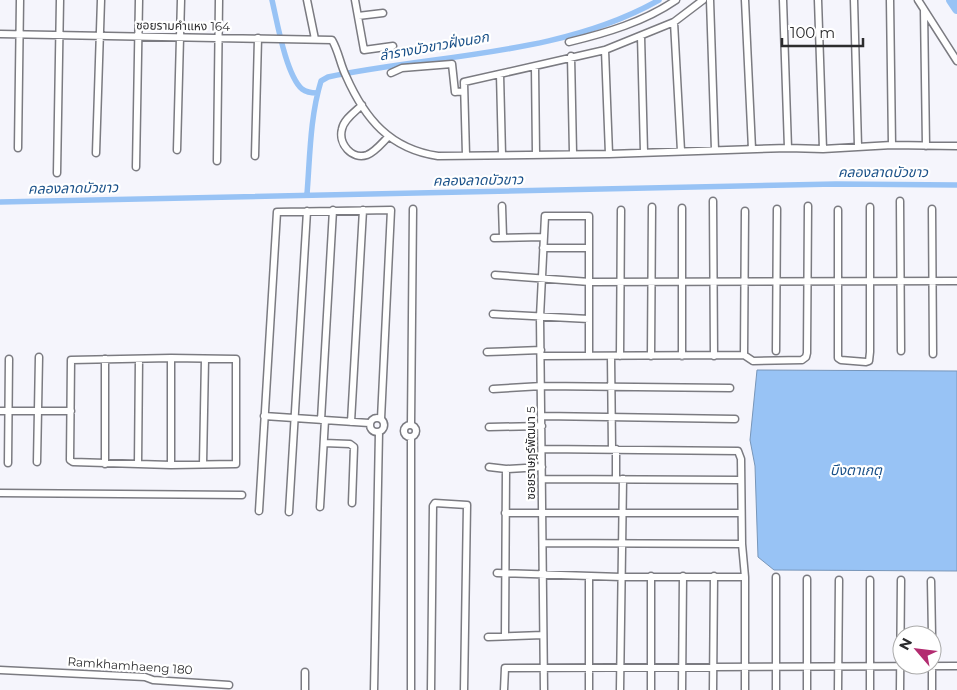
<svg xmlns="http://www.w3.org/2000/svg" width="957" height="690" viewBox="0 0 957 690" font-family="Montserrat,'Noto Sans Thai',sans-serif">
<rect width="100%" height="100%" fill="#f5f5fc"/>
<!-- water -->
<path fill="#98c3f5" stroke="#7896b9" d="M757 370 957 371V571L774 570 758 557 755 466 750 440Z"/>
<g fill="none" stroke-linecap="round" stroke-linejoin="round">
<!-- canal -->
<path stroke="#98c3f5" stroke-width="5.5" d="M272 0C277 21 286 75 302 89 306 92 312 93 317 93
M307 194C310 156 310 117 321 81L328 77C437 54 560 56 659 0
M0 202 836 184 957 185"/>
<!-- river -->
<path stroke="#98c3f5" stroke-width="10" d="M951 0 957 9"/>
<defs>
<path id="minor" d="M307 0 315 39
M355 0 364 50 393 46
M710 0 715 150
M745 0 752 149
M783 0 788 148
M818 0 823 149
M854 0 858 146
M890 0 892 145
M918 0 957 61
M924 10 926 146
M358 16 383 13
M674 22 681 151
M0 34 332 40C339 52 340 64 346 76 365 119 390 149 438 156L609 154 788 148 823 149 892 145 957 146
M641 36 644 152
M569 42C606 33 644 22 676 0
M605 50 609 154
M571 56 573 153
M535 67 536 154
M391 73 402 68 452 64 455 92 464 91
M500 74 502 155
M362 105C355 112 344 119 342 129 338 144 352 160 367 155 375 152 382 143 388 137
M18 148 20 0
M177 150 181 0
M96 153 101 0
M466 155 464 82 605 50 674 22 703 0
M255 156 258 38
M217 161 219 0
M136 167 139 0
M57 173 60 0
M713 201 714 356
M900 201 901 351
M502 206 503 237
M682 208V356
M932 209 933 354
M838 210V358L841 360 866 362 869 361 870 352V207
M745 211 744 355 753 361 802 360 806 357 807 353 808 206
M494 238 543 237
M543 248H588
M495 275 590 282 957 281
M493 314 589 319
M776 351 777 209
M487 352 541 350
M541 356 744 355
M611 356 612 449
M620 356 621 210
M651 356 652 207
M171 358 236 359V464L171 465 73 462 70 460 71 360Z
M171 358V465
M105 359V464
M493 389 542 386 730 388
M0 411H71
M264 416 369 423
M543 416 735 419
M370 425a7 7 0 1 1 14 0a7 7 0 1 1-14 0Z
M321 420 333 210
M351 422 363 210
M411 425 413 209
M404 431a6 6 0 1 1 12 0a6 6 0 1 1-12 0Z
M489 427 542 426
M324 443 350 444 354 447 352 503
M543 449 738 451 741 459 742 544 745 577V690
M37 462 39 357
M8 463 9 359
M138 464 139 359
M203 464 205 359
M489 467 506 469 542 467
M542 479 740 480
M616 479V449
M0 493 242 495
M320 507 325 420
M259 511 277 212 391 210 381 419
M289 512 307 211
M505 513H741
M543 543 742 544
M497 573 621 577H745
M776 577V690
M931 581 932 635
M505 636 506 469
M488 637 543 635
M932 665V690
M0 670 145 677 153 680 229 685
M305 690V672
M374 690 379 432
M411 690V437
M431 690 433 506 435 503 467 505 464 690
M504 690 505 668 957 666
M544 690 540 317 545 216H589V355
M589 690V576
M620 690 623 479
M651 690V576
M682 690 683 576
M713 690 714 576
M807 690V579
M838 690 839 580
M870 690V580
M900 690 901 580"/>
</defs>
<!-- minor casing -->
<use href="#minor" stroke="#7b7b81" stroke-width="9"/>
<!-- minor -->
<use href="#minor" stroke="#fff" stroke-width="6"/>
</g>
<g text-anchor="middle" stroke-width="4.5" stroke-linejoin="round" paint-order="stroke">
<!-- street labels -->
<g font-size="12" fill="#2c2c2e" stroke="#fff">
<text transform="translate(183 26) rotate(1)" y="4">ซอยรามคำแหง 164</text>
<text transform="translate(531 453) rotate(-90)" y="4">ซอยราษฎร์พัฒนา 5</text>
<text transform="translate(130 666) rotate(4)" y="4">Ramkhamhaeng 180</text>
</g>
<!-- water labels -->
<g font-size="14" font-style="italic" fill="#195088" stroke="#fff">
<text transform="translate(434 46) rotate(-10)" y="5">ลำรางบัวขาวฝั่งนอก</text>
<text x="883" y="177">คลองลาดบัวขาว</text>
<text transform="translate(478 180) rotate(-1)" y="5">คลองลาดบัวขาว</text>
<text transform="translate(73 188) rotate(-1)" y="5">คลองลาดบัวขาว</text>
<text x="856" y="475">บึงตาเกตุ</text>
</g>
</g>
<!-- north arrow -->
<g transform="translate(917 650) rotate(298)"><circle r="24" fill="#ffffff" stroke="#ababab"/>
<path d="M0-4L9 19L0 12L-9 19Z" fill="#b32c70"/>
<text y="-8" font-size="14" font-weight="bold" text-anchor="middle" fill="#2c2c2e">N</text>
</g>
<!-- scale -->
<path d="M782 38v8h81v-8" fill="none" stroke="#2c2c2e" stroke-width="2.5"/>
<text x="790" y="38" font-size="15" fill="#2c2c2e" stroke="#ffffff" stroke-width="4" paint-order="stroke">100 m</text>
</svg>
